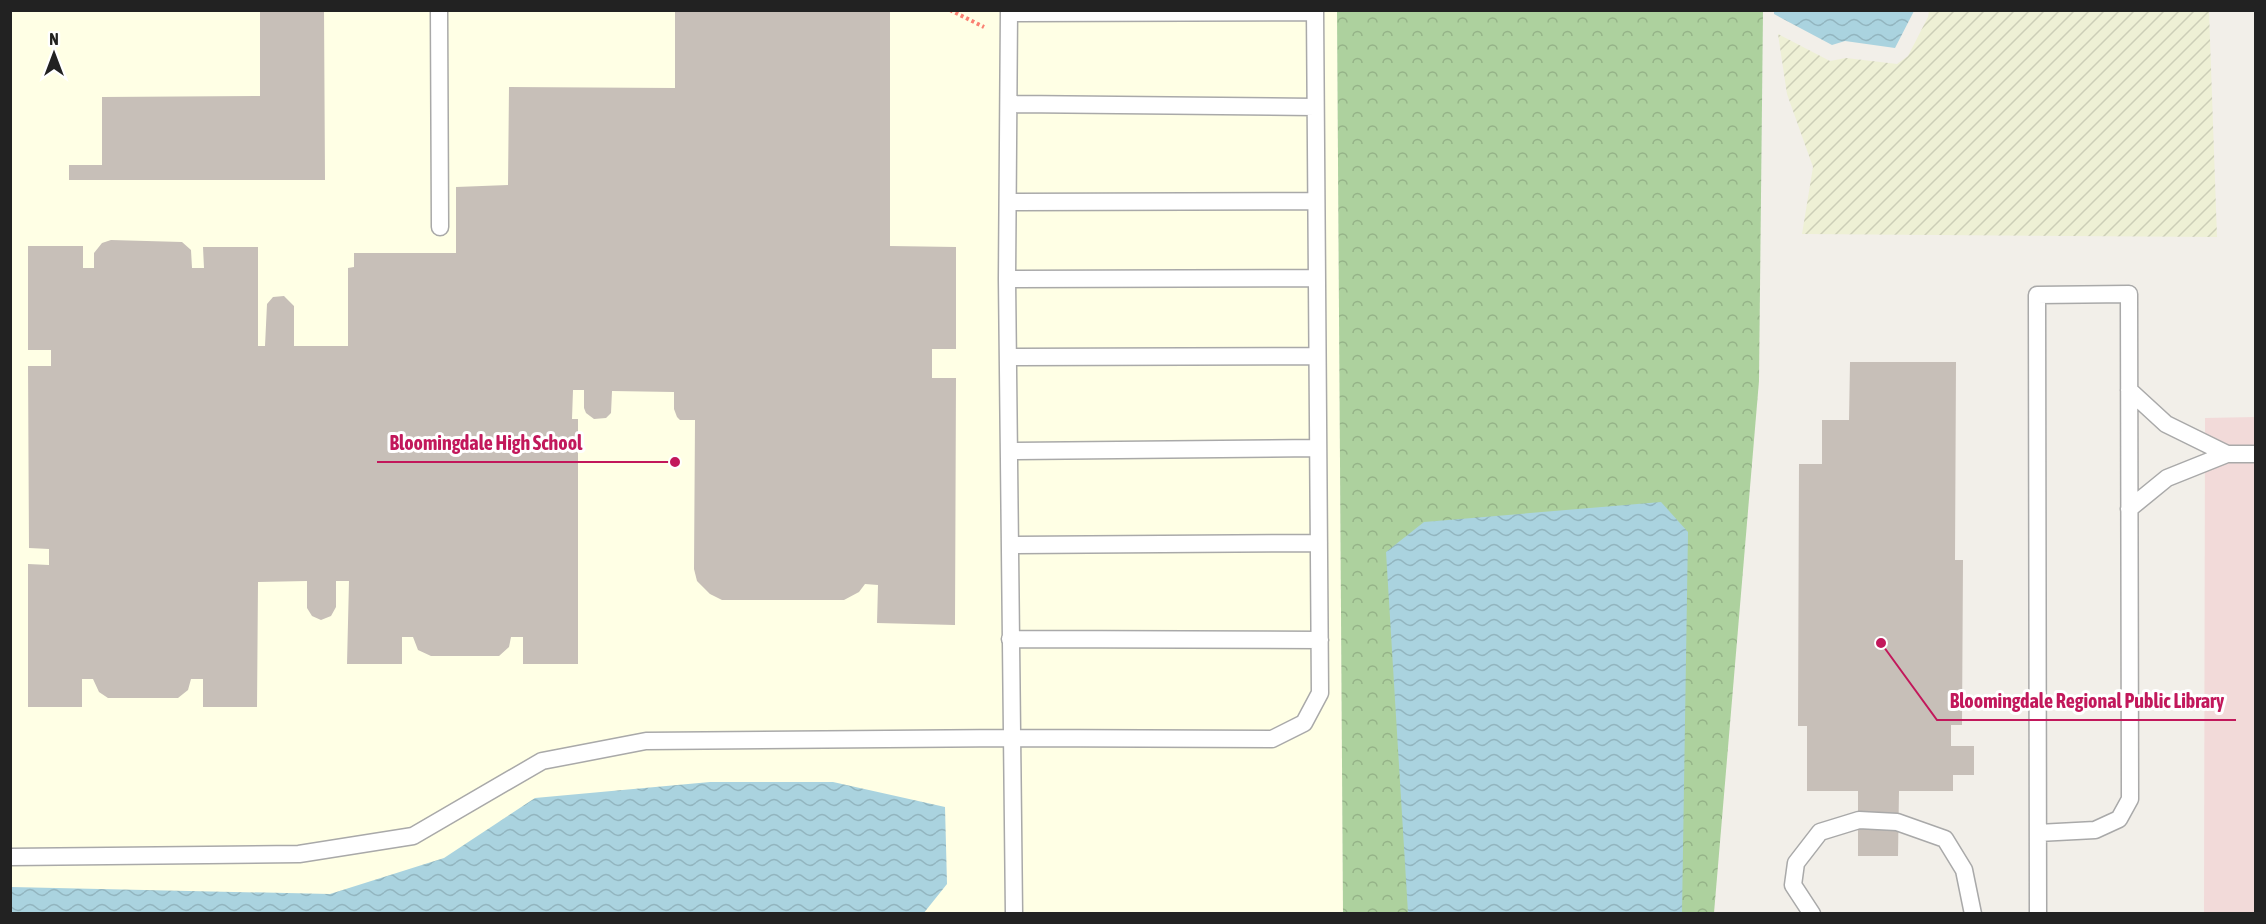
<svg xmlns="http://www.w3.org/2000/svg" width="2266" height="924" viewBox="0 0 2266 924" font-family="'Asap Condensed',sans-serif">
<defs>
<pattern id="farmland-furrows" width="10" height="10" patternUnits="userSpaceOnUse" patternTransform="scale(1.5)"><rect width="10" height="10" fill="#eef0d5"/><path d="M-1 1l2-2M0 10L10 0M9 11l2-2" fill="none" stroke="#ccceb7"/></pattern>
<pattern id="forest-crowns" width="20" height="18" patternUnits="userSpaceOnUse" patternTransform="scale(1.5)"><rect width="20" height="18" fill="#add19e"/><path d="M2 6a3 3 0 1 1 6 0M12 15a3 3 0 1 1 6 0" fill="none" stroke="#95b388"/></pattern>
<pattern id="water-waves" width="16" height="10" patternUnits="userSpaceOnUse" patternTransform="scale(1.5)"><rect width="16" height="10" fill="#aad3df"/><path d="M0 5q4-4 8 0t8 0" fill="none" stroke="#92b5bf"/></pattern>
</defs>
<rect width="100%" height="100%" fill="#f2efe9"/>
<!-- commercial -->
<path fill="#f2dad9" d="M2255 417V913L2204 914 2205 418Z"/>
<!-- education -->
<path fill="#ffffe5" d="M10 11H1337L1343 913H11Z"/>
<!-- farmland -->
<path fill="url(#farmland-furrows)" d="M1929 11H2209L2217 237 1802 234 1813 167 1787 94 1778 34 1830 61 1846 58 1897 64 1908 56 1928 17Z"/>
<!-- forest -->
<path fill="url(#forest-crowns)" d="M1337 11H1763L1759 381 1714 913H1343Z"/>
<!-- water -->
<path fill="url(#water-waves)" d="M1774 11 1914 10V11L1895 48 1845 41 1832 45 1774 14Z
M1661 502 1688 532 1682 913H1408L1386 552 1424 522Z
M710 782H833L945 807 947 884 923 914 11 913V887L330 894 444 858 535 798Z"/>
<!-- building -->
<path fill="#c7bfb8" d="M260 10H324L325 180H69V165H102V97L260 96Z
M675 10H890V246L956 247V349H932V378H956L955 625 877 623 878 585 865 584 859 592 844 600H722L710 594 697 581 694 569 695 420H680L677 417 674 409V392L612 391 611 413 606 418 594 419 586 413 584 408V390H573L572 419H578V664H523V637H511L509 647 499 656H431L418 650 413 637H402V664H347L349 581H336V607L331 616 321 620 312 616 307 608V581L258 582 257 707H203V679H191L188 690 178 698H108L99 692 93 679H82V707H28V564L49 565V549L29 548 28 366H51V350H28V246H83V268H94V253L102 243 111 240 182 242 191 250 192 268H204L203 247H258V346H265L267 304 273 297 284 296 294 306V346H348V268L354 267V253H456V187L508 185 509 87 675 88Z
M1850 362H1956L1955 560H1963L1962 725H1951V746H1974V775H1953V791H1899L1898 856H1858V791H1807V726H1798L1799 464H1822V420H1849Z"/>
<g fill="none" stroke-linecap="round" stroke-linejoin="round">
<defs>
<path id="lane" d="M439 10 440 227
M1009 10 1007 279 1014 914
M1009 13 1315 12
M1009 104 1315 107
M1008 202 1316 201
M1007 279 1317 278
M1008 357 1317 356
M2129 390 2166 424 2227 454
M1009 451 1318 448
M2129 509 2167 478 2227 454H2256
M1010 545 1319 543
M1010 639 1320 640
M10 857 299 854 413 836 542 761 646 741 1011 738 1272 739 1304 723 1320 693 1315 10
M1812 914 1793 885 1796 863 1820 832 1859 820 1897 822 1945 839 1964 870 1973 914
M2038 914 2037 295 2129 294 2130 799 2119 819 2095 830 2038 833"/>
</defs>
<!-- lane casing -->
<use href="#lane" stroke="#a9a9a9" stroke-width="19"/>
<!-- path -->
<path stroke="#fa8072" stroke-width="4" stroke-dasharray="3 3" stroke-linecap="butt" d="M950 10 984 27"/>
<!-- lane -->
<use href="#lane" stroke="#fff" stroke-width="16"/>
</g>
<!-- callouts -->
<path fill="none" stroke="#c2185b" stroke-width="2" d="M675 462L594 462H377M1881 643L1937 720H2236"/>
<g fill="#c2185b" stroke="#fff" stroke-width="2">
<circle cx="675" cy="462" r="6"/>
<circle cx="1881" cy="643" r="6"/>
</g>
<g font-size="20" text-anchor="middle" font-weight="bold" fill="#c2185b" stroke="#fff" stroke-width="6" stroke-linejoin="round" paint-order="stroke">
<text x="486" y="450">Bloomingdale High School</text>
<text x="2087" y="708">Bloomingdale Regional Public Library</text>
</g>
<!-- border -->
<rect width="2266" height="924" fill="none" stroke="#222222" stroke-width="24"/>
<!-- north arrow -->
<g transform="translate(54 54)" stroke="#ffffff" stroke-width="4.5" paint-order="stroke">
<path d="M0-4.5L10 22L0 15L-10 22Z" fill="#222222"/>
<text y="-9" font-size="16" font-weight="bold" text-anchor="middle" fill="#222222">N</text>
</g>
</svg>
